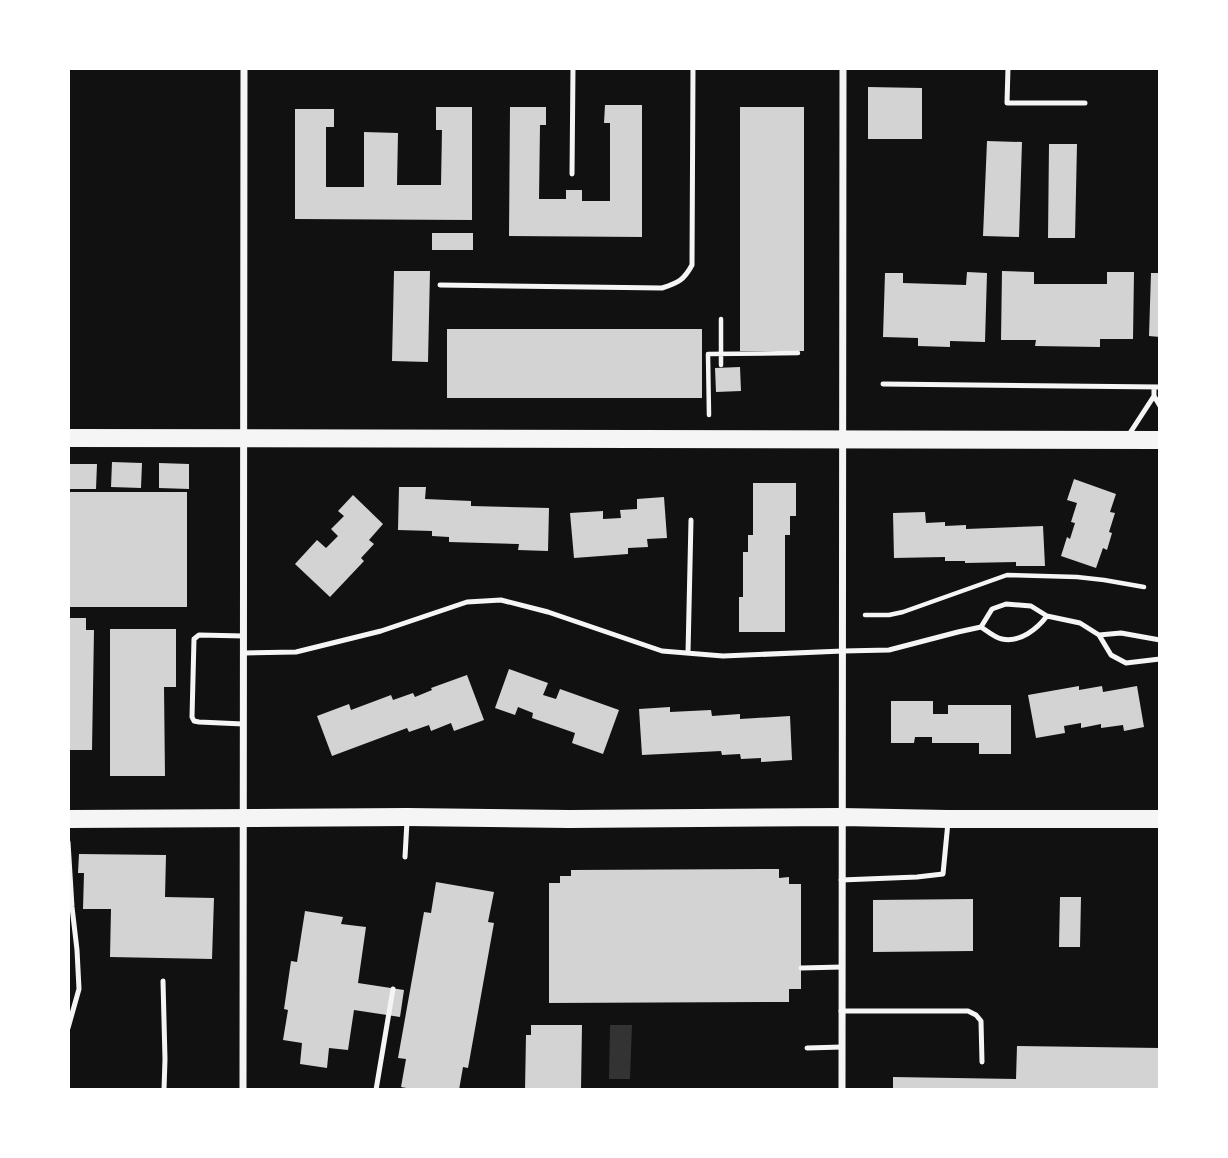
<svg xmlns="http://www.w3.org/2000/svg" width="1228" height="1158" viewBox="0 0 1228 1158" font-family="'Archivo Narrow',sans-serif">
<rect width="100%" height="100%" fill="#111"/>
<!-- water -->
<path fill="#333" d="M610 1025H632L630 1079H609Z"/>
<!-- building -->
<path fill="#d3d3d3" d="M868 87 922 88V139H868Z
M605 105H642V237L509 236 510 107H546V125H540L539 199H566V190H582V201H610V123H604Z
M436 107H472V220L295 219V109H334V127H326V187H364V132L398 133 397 185H441L442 130H436Z
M740 107H804V351H740Z
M987 141 1022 142 1019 237 983 236Z
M1049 144H1077L1075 238H1048Z
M432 233H473V250H432Z
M394 271H430L428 362 392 361Z
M1002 271 1034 272V284H1107V272H1134L1133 339H1100V347L1035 346 1036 340H1001Z
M967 272 987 273 985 342 950 341V347L918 346V338L883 337 885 273H903V283L966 285Z
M1151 273H1160V337L1149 336Z
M447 329H702V398H447Z
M740 367 741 391 716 392 715 368Z
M112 462 142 463 141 488 111 487Z
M159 463 189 464V489L159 488Z
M68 464H97L96 489H68Z
M1074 479 1116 494 1110 512 1115 513 1109 532 1112 533 1107 550 1103 548 1096 568 1061 556 1067 537 1070 539 1075 523 1071 522 1077 503 1067 500Z
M753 483H796V516H790V535H785V632H739V597H743V552H748V535H753Z
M399 487H426L425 499 471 501V506L549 508 548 551 518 550 519 544 449 542V537L432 536V531L398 530Z
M68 492H187V607H68Z
M353 495 383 524 369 540 374 544 361 558 364 561 330 597 295 564 317 540 326 548 338 536 331 529 344 516 338 511Z
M664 497 667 538 647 539 648 547 628 548V554L574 558 570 513 603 511V519L621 518 620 510 637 509V499Z
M925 512 926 523 945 522V526L966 525V529L1043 526 1045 566H1016V562L965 563V561H945V557L894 558 893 513Z
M68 618H86V630H94L92 750H68Z
M110 629H176V687H164L165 776H110Z
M509 669 548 683 543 695 556 699 560 689 619 710 603 754 572 743 575 733 532 718 533 713 518 707 515 715 495 708Z
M467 675 484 720 454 731 451 723 431 731 429 725 409 732 407 728 332 756 317 716 349 704 351 710 391 695 393 700 413 693 415 697 432 690 431 688Z
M1079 686V690L1102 686 1103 692 1137 686 1144 727 1124 731 1123 725 1101 728V724L1081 728V723L1064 726 1065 733 1036 738 1028 695Z
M891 701H933V714H948V705H1011V754H979V743H932V737H915L914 743H891Z
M670 707V712L711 710 712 716 740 714V719L790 716 792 760 761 762V758L741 759 740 754 722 755 721 751 642 755 639 709Z
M79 854 166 855 165 897 214 898 212 959 110 957 111 909H83L84 873H78Z
M779 869V878L789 877V884H801V989H789V1002L549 1003V883H560V876H571V870Z
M436 882 494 892 488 922 494 923 468 1068 463 1067 459 1090H417L401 1087 406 1059 398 1058 424 912 431 913Z
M1060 897H1081L1080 947H1059Z
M973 899V951L873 952V900Z
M305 911 343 917 341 924 366 927 358 983 404 990 400 1017 354 1010 348 1050 329 1048 327 1068 300 1064 302 1043 283 1040 288 1010 284 1009 291 961 297 962Z
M531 1025H582L581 1090H525L526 1035H531Z
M1017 1046 1160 1048V1090H893V1077L1016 1079Z"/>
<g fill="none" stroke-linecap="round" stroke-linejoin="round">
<!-- path -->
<path stroke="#f5f5f5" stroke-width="4.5" d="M721 365V319
M709 415 708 354 798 353
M865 615H889L903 612 1007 575 1077 577 1104 580 1144 587"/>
<!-- service -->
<path stroke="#f5f5f5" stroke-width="5" d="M1008 68 1007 103H1085
M572 174 573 68
M440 285 662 288C678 283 684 280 692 265L693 68
M883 384 1160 387
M1154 396 1160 406
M1128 436 1154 396V387
M1047 616 1080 623 1099 635 1111 655 1126 663 1160 659
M1099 635 1121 633 1160 640
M244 653 296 652 381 631 467 602 501 600 548 612 662 651 723 656 843 651 889 650 958 632 981 627C987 631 995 638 1002 639 1020 643 1037 629 1047 616L1031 606 1006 604 992 609 981 627
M688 653 691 520
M243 724 199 722 194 721 192 717 194 639 199 635 244 636
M68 842 72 907 77 950 79 989 68 1028
M405 857 407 821
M841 880 917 877 943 874 948 822
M801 968 842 967
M163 981 165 1059 164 1090
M841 1011H968L976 1015 981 1021 982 1062
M807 1048 842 1047
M376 1090 393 989"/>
<!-- minor -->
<path stroke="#f5f5f5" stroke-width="7" d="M243 1090 244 68
M842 1090 843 68"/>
<!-- primary -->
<path stroke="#f5f5f5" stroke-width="18" d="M68 438 1160 440
M68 819 407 817 569 819 841 817 948 819H1160"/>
</g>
<!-- border -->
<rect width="1228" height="1158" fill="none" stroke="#ffffff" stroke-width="140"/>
</svg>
